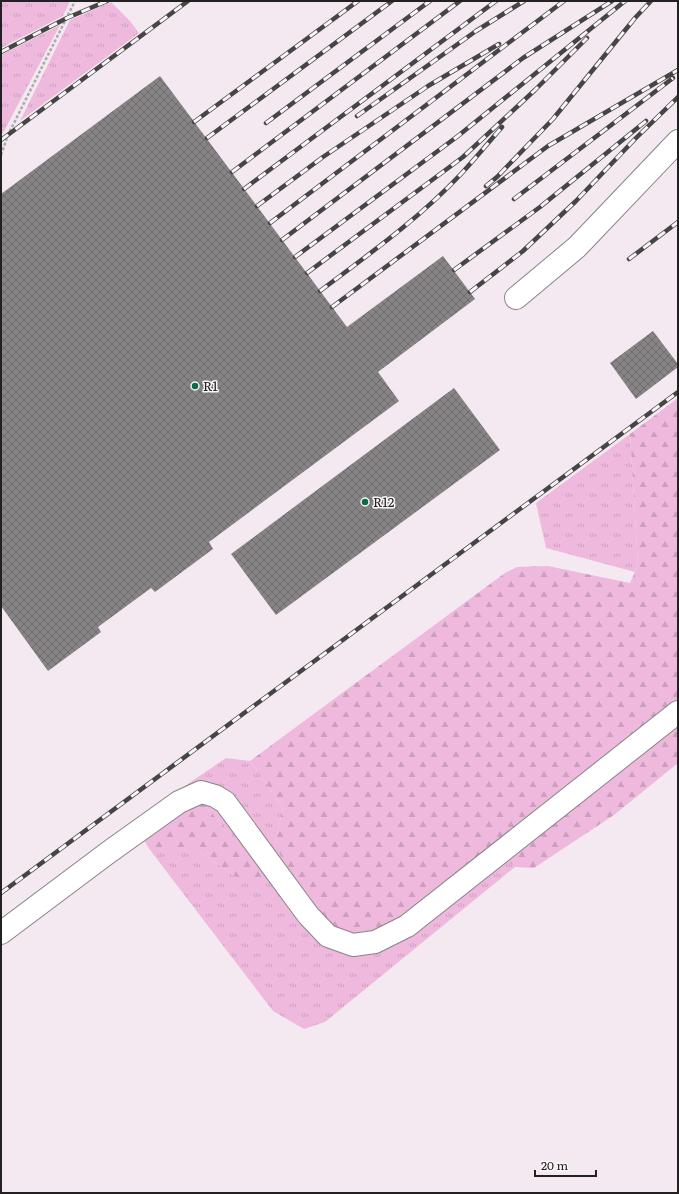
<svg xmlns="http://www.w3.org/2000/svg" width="679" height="1194" viewBox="0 0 679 1194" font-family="Literata,serif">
<defs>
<pattern id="grass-tufts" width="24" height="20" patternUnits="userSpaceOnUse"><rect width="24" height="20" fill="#efb9de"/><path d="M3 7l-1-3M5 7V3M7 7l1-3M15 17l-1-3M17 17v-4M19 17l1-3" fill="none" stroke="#cd9fbe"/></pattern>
<pattern id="forest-firs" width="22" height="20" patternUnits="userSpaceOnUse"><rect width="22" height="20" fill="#efb9de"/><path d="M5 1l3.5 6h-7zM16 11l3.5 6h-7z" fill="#cd9fbe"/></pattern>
<pattern id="building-cross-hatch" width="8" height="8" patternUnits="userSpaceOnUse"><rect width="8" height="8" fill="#878486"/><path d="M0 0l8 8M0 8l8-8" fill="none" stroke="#6e6c6d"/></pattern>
</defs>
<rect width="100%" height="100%" fill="#faf6f8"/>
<!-- built -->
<path fill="#f4e9f0" d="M1 1H678V1193H1Z"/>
<!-- grass -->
<path fill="url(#grass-tufts)" d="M1 1H70L63 16 1 48Z
M111 2 130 21 139 33 20 121 70 20Z
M60 25 3 133 1 135V55Z
M630 434 638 565 635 572 546 548 536 503Z
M226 758 250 761 283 807 275 843 505 858 515 867 325 1022 304 1029 273 1011 150 850H197L236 877H265L199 798 170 796Z"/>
<!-- forest -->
<path fill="url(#forest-firs)" d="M678 398V763L614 815 534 868 515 867 505 858 398 943 352 940 326 926 299 891 275 843 283 807 250 761 505 573 517 567 548 566 630 583 638 565 630 434Z
M199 798 266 877H236L197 850H150L144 840Z"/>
<!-- building -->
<path fill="url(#building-cross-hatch)" d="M160 76 347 327 443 256 475 299 378 372 399 401 209 542 213 549 155 592 151 588 98 627 101 632 48 671 1 606V194Z
M653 331 678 364V367L636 399 610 363Z
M454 388 500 450 276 615 231 554Z"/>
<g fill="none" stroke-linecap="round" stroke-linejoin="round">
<defs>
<path id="minor" d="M516 298 577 247 678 141
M1 933 109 852 179 802 201 792 215 796 225 802 308 915 328 936 353 945 375 942 407 926 678 712"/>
</defs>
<!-- minor casing -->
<use href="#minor" stroke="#888486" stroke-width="24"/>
<!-- path -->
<path stroke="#adaaab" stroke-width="2.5" stroke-dasharray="3 2" stroke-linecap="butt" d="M1 155 8 135 75 1"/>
<!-- minor -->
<use href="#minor" stroke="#fff" stroke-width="22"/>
<defs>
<path id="rail" d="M1 52 67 18 107 1
M357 116 476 31 524 1
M194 122 358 1
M266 123 430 1
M207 138 392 1
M1 140 188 1
M232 172 460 1
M486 186 497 177 553 119 635 18 651 1
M244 189 496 1
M514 199 673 78
M257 206 323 157 428 86 499 44
M270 223 564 1
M282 240 523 58 612 1
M295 257 458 136 625 1
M629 259 678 222
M454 270 540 207 646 121
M307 273 463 157 535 90 587 38
M320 291C368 255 420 218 461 174 475 159 488 143 502 127
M470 292 523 251 576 201 635 139 678 97
M332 307 548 146 678 70
M1 893 678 392"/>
</defs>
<!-- rail casing -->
<use href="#rail" stroke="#464546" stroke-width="4.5"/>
<!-- rail -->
<use href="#rail" stroke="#faf6f8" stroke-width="3" stroke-dasharray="9" stroke-linecap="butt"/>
</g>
<!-- markers -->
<g fill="#0a6e44" stroke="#faf6f8" stroke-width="1.5">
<circle cx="195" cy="386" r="4"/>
<circle cx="365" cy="502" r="4"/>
</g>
<g text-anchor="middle" stroke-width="3" stroke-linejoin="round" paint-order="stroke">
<!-- poi labels -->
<g font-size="13" fill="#222122" stroke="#faf6f8" text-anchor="start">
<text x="203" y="391">R1</text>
<text x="373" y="507">R12</text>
</g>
</g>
<!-- border -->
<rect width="679" height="1194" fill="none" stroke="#222122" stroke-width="4"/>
<!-- scale -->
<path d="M535 1170v6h61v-6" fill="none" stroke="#222122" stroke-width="2"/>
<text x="541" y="1170" font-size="12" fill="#222122" stroke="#faf6f8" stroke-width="3" paint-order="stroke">20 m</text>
</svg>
